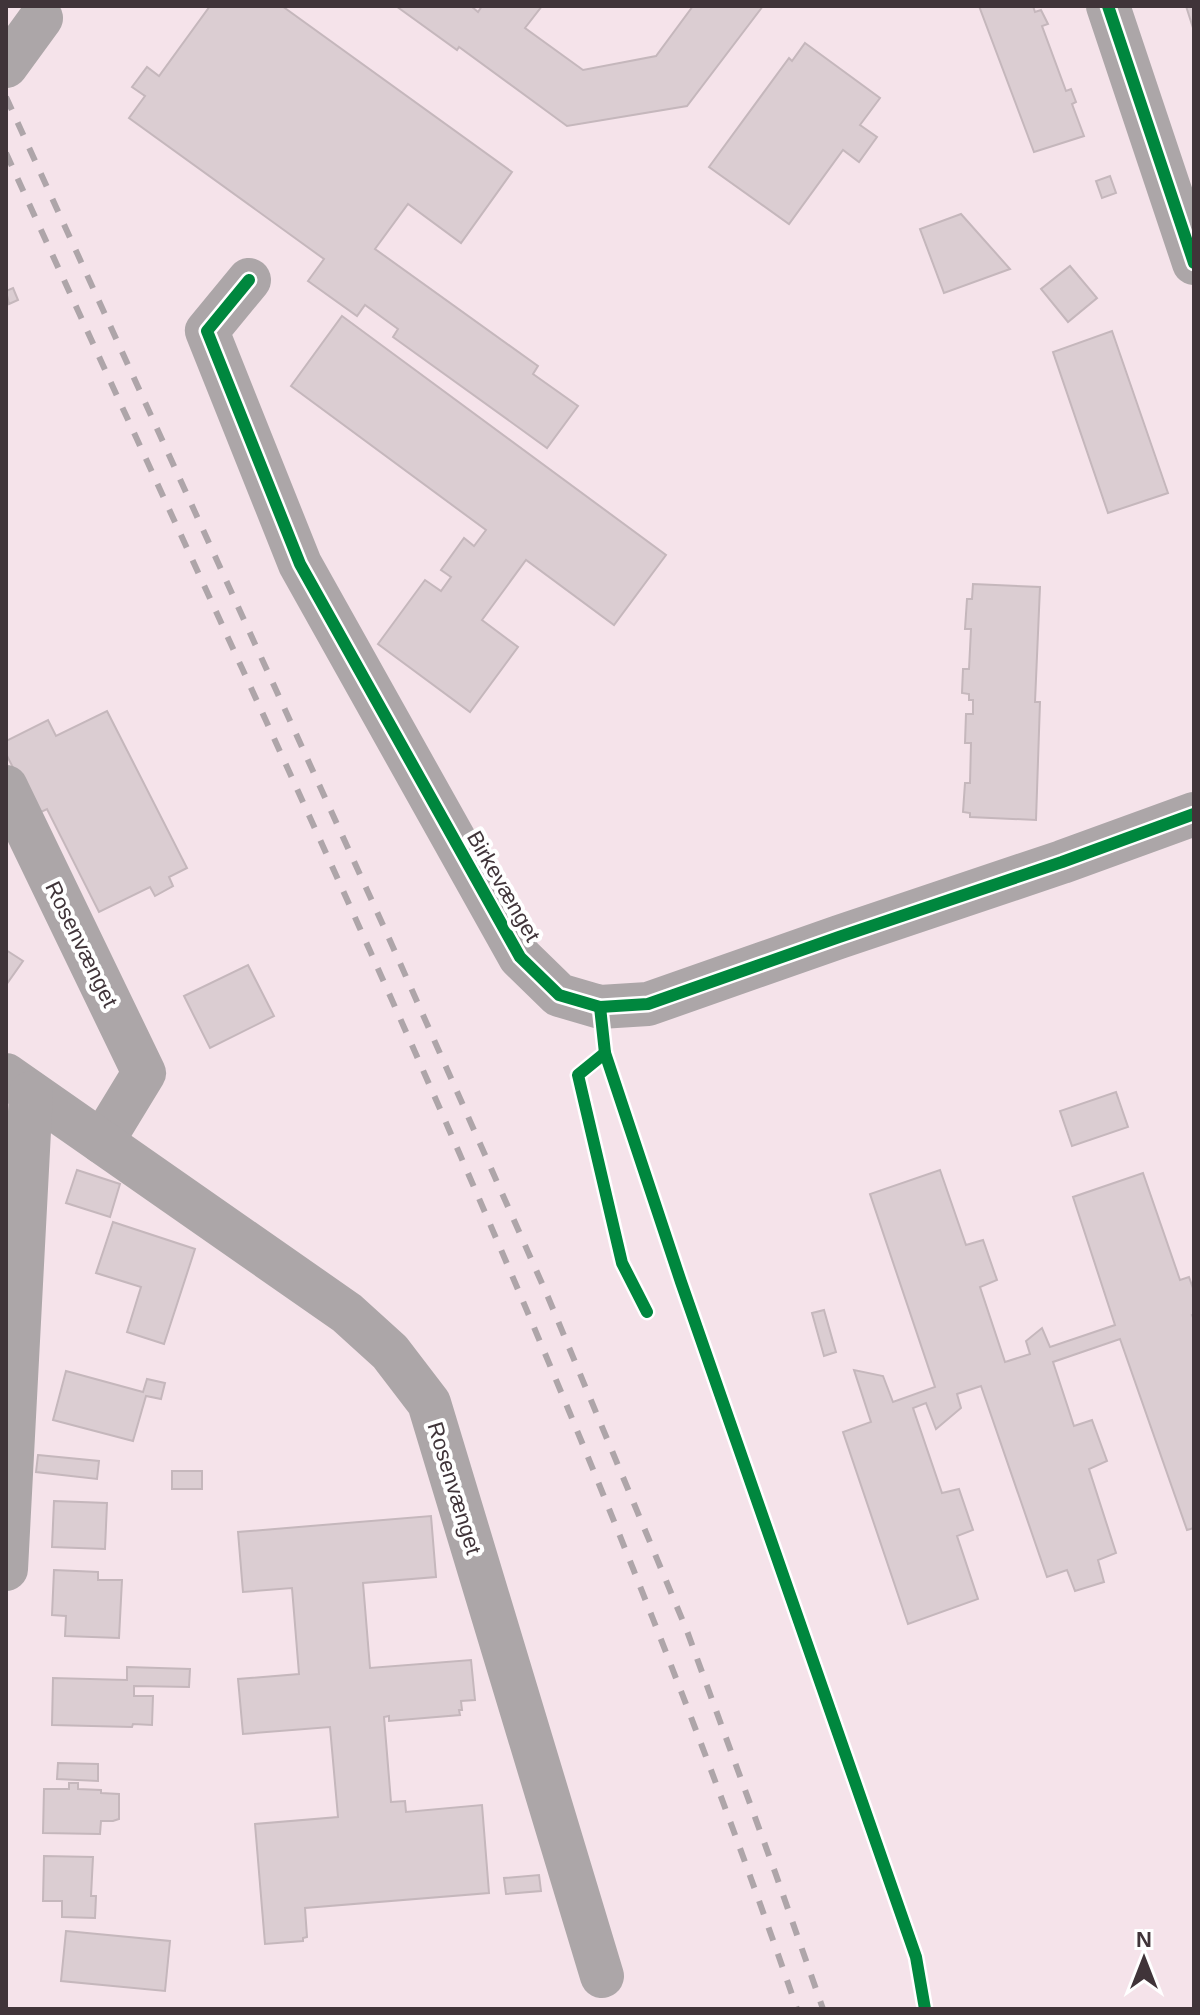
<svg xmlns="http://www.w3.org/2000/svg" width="1200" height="2015" viewBox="0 0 1200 2015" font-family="Helvetica,sans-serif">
<rect width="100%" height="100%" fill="#f5e3ea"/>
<!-- building -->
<g fill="#dbcdd2" stroke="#c5b7bc" stroke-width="2">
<path d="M210 6H282L512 172 461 243 408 204 375 249 538 366 533 374 578 406 547 448 393 337 398 329 365 305 357 316 308 281 324 259 129 118 145 96 132 87 147 67 159 76Z"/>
<path d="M396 6H471L478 12 482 6H542L525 28 583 70 656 56 693 6H763L687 106 567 126 459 47 457 50Z"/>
<path d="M979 6H1033L1035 12 1041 10 1048 24 1042 26 1066 91 1071 89 1076 102 1072 104 1084 136 1034 152Z"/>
<path d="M1186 6H1194V31Z"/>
<path d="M805 43 880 98 860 125 877 137 859 162 843 150 789 224 709 167 789 58 792 61Z"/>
<path d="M1110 176 1116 193 1102 198 1096 181Z"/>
<path d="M961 214 1010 269 944 293 920 229Z"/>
<path d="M1070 266 1097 298 1068 322 1041 289Z"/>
<path d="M13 288 18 300 9 304 6 291Z"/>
<path d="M342 316 666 555 614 625 526 560 482 620 518 647 470 712 378 644 425 580 441 591 451 577 441 570 464 538 474 546 486 530 291 386Z"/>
<path d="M1112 331 1168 493 1108 513 1053 352Z"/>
<path d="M973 584 1040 587 1035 702H1040L1036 820 970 817V813L963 812 965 783H970L971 743H965L966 714H973V700H969V694L962 693 963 669H969L971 629H965L967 599H972Z"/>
<path d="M107 711 187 868 169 877 173 886 155 896 150 887 99 912 47 809 37 814 6 754V741L48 720 56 736Z"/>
<path d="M6 950 23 961 6 985Z"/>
<path d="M248 965 274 1016 210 1048 184 996Z"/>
<path d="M1116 1092 1128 1127 1072 1146 1060 1111Z"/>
<path d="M77 1170 120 1184 110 1217 66 1203Z"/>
<path d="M940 1170 966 1245 983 1240 997 1280 980 1287 1005 1362 1030 1354 1026 1341 1042 1328 1050 1347 1115 1325 1073 1197 1143 1173 1180 1280 1189 1277 1194 1291V1314L1192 1315 1194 1320V1528L1187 1530 1120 1339 1053 1362 1074 1426 1092 1420 1107 1461 1089 1469 1116 1553 1098 1560 1104 1582 1075 1591 1067 1570 1047 1577 981 1386 957 1394 961 1408 936 1429 926 1403 913 1408 942 1493 959 1489 973 1530 957 1536 978 1599 908 1624 843 1432 871 1422 854 1370 883 1376 893 1402 935 1387 870 1194Z"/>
<path d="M113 1222 195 1249 164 1344 127 1332 141 1287 96 1273Z"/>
<path d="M824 1310 836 1352 824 1356 812 1313Z"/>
<path d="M66 1371 143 1392 147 1379 165 1383 161 1399 146 1396 133 1441 53 1420Z"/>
<path d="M38 1455 99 1461 97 1479 36 1472Z"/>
<rect x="172" y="1471" width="30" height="18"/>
<path d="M54 1501 107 1503 105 1549 52 1547Z"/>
<path d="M431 1516 436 1577 363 1583 370 1668 471 1660 475 1700 461 1701 462 1710H459L460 1715 389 1721V1716L384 1717 391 1802 405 1801 406 1812 482 1805 489 1893 305 1908 307 1937 303 1938V1941L265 1944 255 1824 338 1817 330 1727 243 1734 238 1679 299 1674 292 1588 243 1592 238 1532Z"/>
<path d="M54 1570 98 1572V1580H122L119 1638 65 1636 66 1616 52 1615Z"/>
<path d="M127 1667 190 1669 189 1687 134 1686V1696H153L152 1725 133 1724 132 1727 52 1725 53 1678 127 1680Z"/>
<path d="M58 1763 98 1764V1781L57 1779Z"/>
<path d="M69 1783H78V1789L101 1790V1793L119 1794V1819L113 1821H101L100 1834 43 1833 44 1789H69Z"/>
<path d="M44 1856 93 1857 91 1896H96L95 1918 62 1917V1901H43Z"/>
<path d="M539 1875 541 1891 506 1894 504 1878Z"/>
<path d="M66 1931 170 1941 165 1991 61 1981Z"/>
</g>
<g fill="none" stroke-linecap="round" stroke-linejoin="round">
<!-- minor -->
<g stroke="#aca6a8" stroke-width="44">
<path d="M1108 6 1194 263"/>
<path d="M6 66 41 18"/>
<path d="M249 280 207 331 300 564 520 957 559 995 600 1007 648 1004 839 937 1062 862 1194 814"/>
<path d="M6 787 144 1073 102 1142"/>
<path d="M6 1075 347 1313 390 1352 429 1403 602 1976"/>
<path d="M6 1569 31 1093"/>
</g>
<!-- rail -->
<g stroke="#aea5a9" stroke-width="6" stroke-dasharray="14 14" stroke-linecap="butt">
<path d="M6 97 388 936 548 1297 687 1631 775 1872 823 2009"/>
<path d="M6 153C284 765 578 1372 797 2009"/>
</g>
<defs>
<g id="cycleway">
<path d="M1108 6 1194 263"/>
<path d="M249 280 207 331 300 564 520 957 559 995 600 1007 648 1004 839 937 1062 862 1194 814"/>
<path d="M600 1007 605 1053 681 1282 916 1957 925 2009"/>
<path d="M605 1053 578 1075 622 1263 647 1312"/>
</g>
</defs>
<!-- cycleway casing -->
<use href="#cycleway" stroke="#fff" stroke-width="17"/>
<!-- cycleway -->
<use href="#cycleway" stroke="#00873e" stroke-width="12"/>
</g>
<g text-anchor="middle" stroke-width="8" stroke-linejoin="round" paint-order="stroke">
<!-- street labels -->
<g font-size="22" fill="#403439" stroke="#fff">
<text transform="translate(504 886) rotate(60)" y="8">Birkevænget</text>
<text transform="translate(82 944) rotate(64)" y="8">Rosenvænget</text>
<text transform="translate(455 1488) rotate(73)" y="8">Rosenvænget</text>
</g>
</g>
<!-- border -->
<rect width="1200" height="2015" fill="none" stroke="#403439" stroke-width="16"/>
<!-- north arrow -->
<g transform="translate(1144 1959)" stroke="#ffffff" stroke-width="6" paint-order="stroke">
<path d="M0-6L14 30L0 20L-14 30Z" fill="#403439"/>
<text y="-12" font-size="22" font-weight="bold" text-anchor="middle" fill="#403439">N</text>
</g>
</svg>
